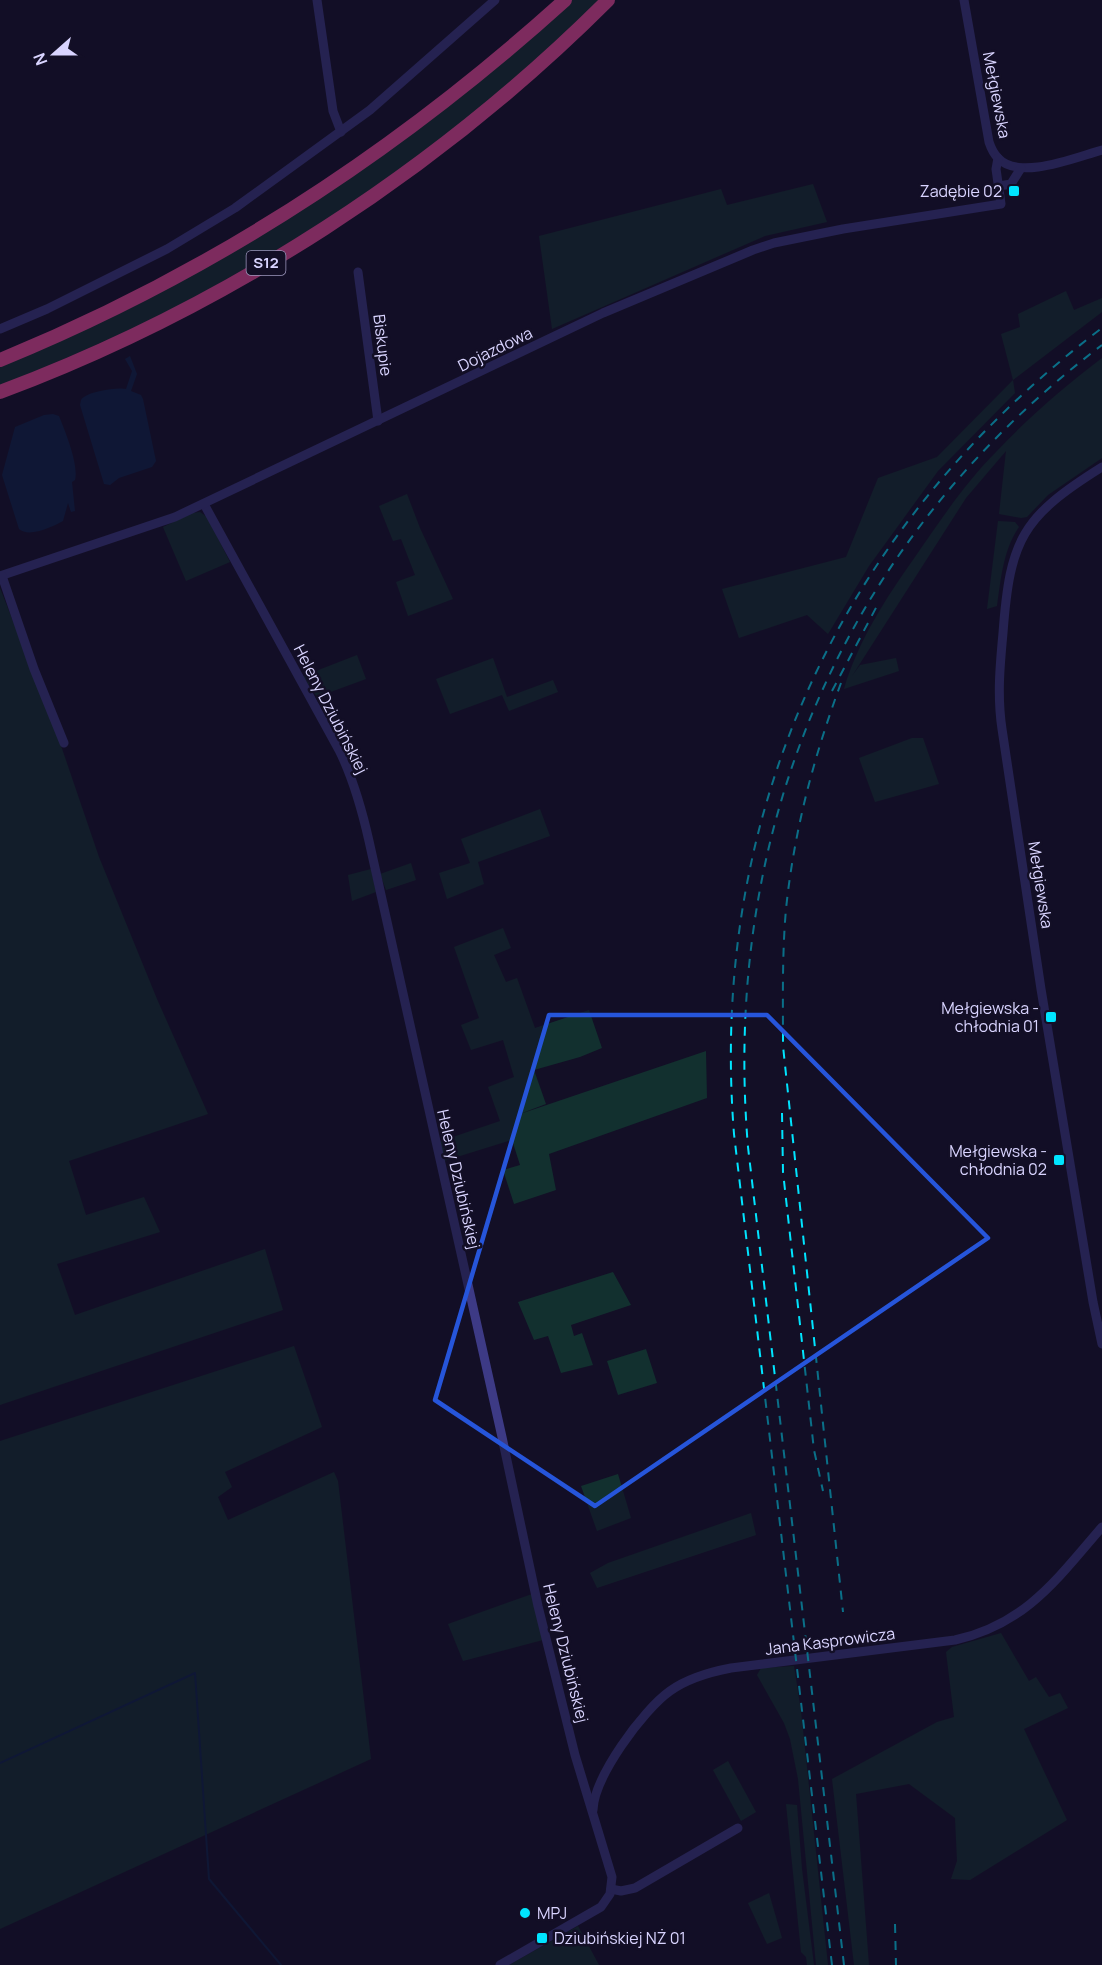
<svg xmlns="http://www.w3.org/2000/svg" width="1102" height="1965" viewBox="0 0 1102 1965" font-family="Manrope,sans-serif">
<rect width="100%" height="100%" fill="#130f26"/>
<!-- green -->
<g fill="#12302f">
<path d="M571 0H599C563 35 527 68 488 101 391 182 282 251 170 310 115 338 57 362 0 386V367L349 178 423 126 468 91Z"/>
<path d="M813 184 827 222 765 236 552 329 539 236 721 189 727 205Z"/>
<path d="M1066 291 1074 310 1102 298V312L1013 380 1015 393 938 471 869 566 828 634 807 615 739 638 722 589 846 557 878 478 937 457 1013 380 1001 334 1020 327 1018 314Z"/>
<path d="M1102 358V458L1048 495 1027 517 1021 518 999 514 1006 451 966 498 852 676 860 665 896 658 899 671 844 689C858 641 886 598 915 557 940 521 965 483 996 452 1029 417 1064 387 1102 358Z"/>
<path d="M407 494 420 528 453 599 408 616 396 582 415 575 401 539 393 541 379 506Z"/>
<path d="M200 512 207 517 230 562 186 581 163 527 192 513Z"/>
<path d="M998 521 1015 522 1019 527C1003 550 1001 579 997 606L987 609Z"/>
<path d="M0 588 56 731 99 857 157 999 208 1114 69 1161 86 1215 144 1197 160 1232 57 1264 75 1315 265 1249 283 1310 0 1405Z"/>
<path d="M357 655 366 679 317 697 303 676Z"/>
<path d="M493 658 507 697 553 680 558 692 509 711 502 695 450 714 436 679Z"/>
<path d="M912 738H923L939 784 875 802 859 758Z"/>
<path d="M540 809 550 836 478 862 484 884 447 899 439 873 470 863 461 839Z"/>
<path d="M411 863 416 880 386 890 380 874Z"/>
<path d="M371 869 376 892 352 901 348 875Z"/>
<path d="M503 928 511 948 494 955 506 982 517 978 535 1028 589 1010 602 1048 580 1057 534 1070 546 1104 517 1115 706 1051 707 1098 549 1154 556 1190 514 1204 503 1170 520 1165 512 1140 444 1161 438 1142 500 1121 488 1087 514 1077 503 1040 471 1050 461 1025 479 1018 454 947Z"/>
<path d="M613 1272 631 1305 571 1325 574 1336 582 1333 593 1365 561 1373 548 1336 534 1340 518 1302Z"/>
<path d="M294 1346 322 1427 225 1472 232 1487 218 1497 228 1520 334 1472 338 1481 371 1759 0 1929V1441Z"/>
<path d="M646 1349 657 1383 618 1395 607 1361Z"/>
<path d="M618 1474 631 1518 597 1531 581 1486Z"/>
<path d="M751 1513 756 1535 597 1588 590 1573 608 1563Z"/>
<path d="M532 1594 543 1640 463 1661 448 1624Z"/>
<path d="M1001 1633 1029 1681 1036 1677 1049 1697 1060 1693 1068 1708 1024 1729 1067 1820 970 1880 951 1879 957 1861 955 1818 909 1784 856 1794 869 1965H854L832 1779 937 1722 954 1717 946 1652 952 1647Z"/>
<path d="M794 1666 801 1711 828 1965H816L798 1779 790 1739 784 1723 757 1675 761 1668Z"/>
<path d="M728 1761 756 1812 741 1821 713 1770Z"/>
<path d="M786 1804 797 1805 802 1869 814 1965H807L806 1957 801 1952Z"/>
<path d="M769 1893 782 1938 767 1944 748 1903Z"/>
<path d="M578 1926 599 1965H509Z"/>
</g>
<!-- water -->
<g fill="#0c2248">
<path d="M130 356 137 374 131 391 141 395 143 399 156 461 152 467 119 478 110 485 104 484 80 405C81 402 80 399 84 397 92 391 117 387 126 389L132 371 125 359Z"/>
<path d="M53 414 59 416C65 431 79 465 75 480L72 482 75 511 71 512 68 503 63 521C52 527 29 538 19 529L2 475 15 427 44 415Z"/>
</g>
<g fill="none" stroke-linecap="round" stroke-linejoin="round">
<!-- stream -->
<path stroke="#0c2248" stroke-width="2" d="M0 1763 195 1673 209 1879 281 1965"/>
<!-- minor -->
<g stroke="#3d3a85" stroke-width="9">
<path d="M317 0 333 111 341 132"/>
<path d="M964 0 989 142C991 148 994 154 998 158 1019 181 1076 157 1102 150"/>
<path d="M999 186 1011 184 1021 168"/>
<path d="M358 272 378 421"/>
<path d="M0 329 47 309 167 249 235 208 370 110 495 0"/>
<path d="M1102 467C1022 517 1010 539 1003 633 1000 665 997 696 1002 729L1041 989 1093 1302 1102 1344"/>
<path d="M204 504 339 750C353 778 362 810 369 841L502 1437 538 1606 575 1755 612 1877 610 1894 601 1907 500 1965"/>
<path d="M0 576 175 517 603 313 753 250 774 243 843 229 1001 204 996 169 998 158"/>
<path d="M2 576 34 669 64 743"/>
<path d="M593 1810C594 1777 643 1710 670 1691 688 1678 710 1672 731 1668L955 1640C1026 1624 1057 1579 1102 1527"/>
<path d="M611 1889 621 1891 635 1888 738 1828"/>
</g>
<!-- highway -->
<g stroke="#ff4fa3" stroke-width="14">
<path d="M0 360C208 275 398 151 565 0"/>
<path d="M0 392C225 308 438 170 608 0"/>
</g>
<!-- rail -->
<g stroke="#00e5ff" stroke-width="2" stroke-dasharray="9 8" stroke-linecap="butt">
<path d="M841 683C814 756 794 831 786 909 782 954 783 1000 783 1046L843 1612"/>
<path d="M832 691 878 604"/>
<path d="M782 1113 783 1172 814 1450 823 1491"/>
<path d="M895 1924 896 1965"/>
<path d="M832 1965 734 1134C708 809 844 523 1102 328"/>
<path d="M844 1965 748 1147C721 826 845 540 1102 345"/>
</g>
</g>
<!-- marked area -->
<path d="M0 0H1102V1965H0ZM549 1015H767L988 1238 595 1506 435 1400Z" fill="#130f26" fill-opacity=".55" fill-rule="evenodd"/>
<path fill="none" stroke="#2655da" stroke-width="4.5" stroke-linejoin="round" d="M549 1015H767L988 1238 595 1506 435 1400Z"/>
<!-- markers -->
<g fill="#00e5ff" stroke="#130f26" stroke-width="2">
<rect x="1008" y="185" width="12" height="12" rx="3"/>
<rect x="1045" y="1011" width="12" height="12" rx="3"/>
<rect x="1053" y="1154" width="12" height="12" rx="3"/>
<circle cx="525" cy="1913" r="6"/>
<rect x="536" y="1932" width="12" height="12" rx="3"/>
</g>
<g text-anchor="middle" stroke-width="5" stroke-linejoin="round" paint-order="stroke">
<!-- shield labels -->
<rect fill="#130f26" stroke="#9e99be" stroke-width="1.5" x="246.5" y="251" width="39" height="24" rx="4.5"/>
<g font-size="15" font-weight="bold" fill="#d9d4ff">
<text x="266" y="268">S12</text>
</g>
<!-- street labels -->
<g font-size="16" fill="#d9d4ff" stroke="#130f26">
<text transform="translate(997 95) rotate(79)" y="6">Mełgiewska</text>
<text transform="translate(383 345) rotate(83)" y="6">Biskupie</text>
<text transform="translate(495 349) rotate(-26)" y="6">Dojazdowa</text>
<text transform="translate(331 709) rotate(63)" y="6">Heleny Dziubińskiej</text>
<text transform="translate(1041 885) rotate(81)" y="6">Mełgiewska</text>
<text transform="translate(459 1179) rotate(77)" y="6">Heleny Dziubińskiej</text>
<text transform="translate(830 1641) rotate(-7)" y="6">Jana Kasprowicza</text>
<text transform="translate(566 1653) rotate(76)" y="6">Heleny Dziubińskiej</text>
</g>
<!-- poi labels -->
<g font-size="16" fill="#d9d4ff" stroke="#130f26" text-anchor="end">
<text x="1002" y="197">Zadębie 02</text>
<text x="1039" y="1014">Mełgiewska -<tspan x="1039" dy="18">chłodnia 01</tspan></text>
<text x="1047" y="1157">Mełgiewska -<tspan x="1047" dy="18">chłodnia 02</tspan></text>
<text x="537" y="1919" text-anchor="start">MPJ</text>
<text x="554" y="1944" text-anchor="start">Dziubińskiej NŻ 01</text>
</g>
</g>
<!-- north arrow -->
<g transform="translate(54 54) rotate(249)" stroke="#130f26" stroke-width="4.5" paint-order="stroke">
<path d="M0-4.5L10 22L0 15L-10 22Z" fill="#d9d4ff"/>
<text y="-9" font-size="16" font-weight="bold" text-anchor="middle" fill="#d9d4ff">N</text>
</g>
</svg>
